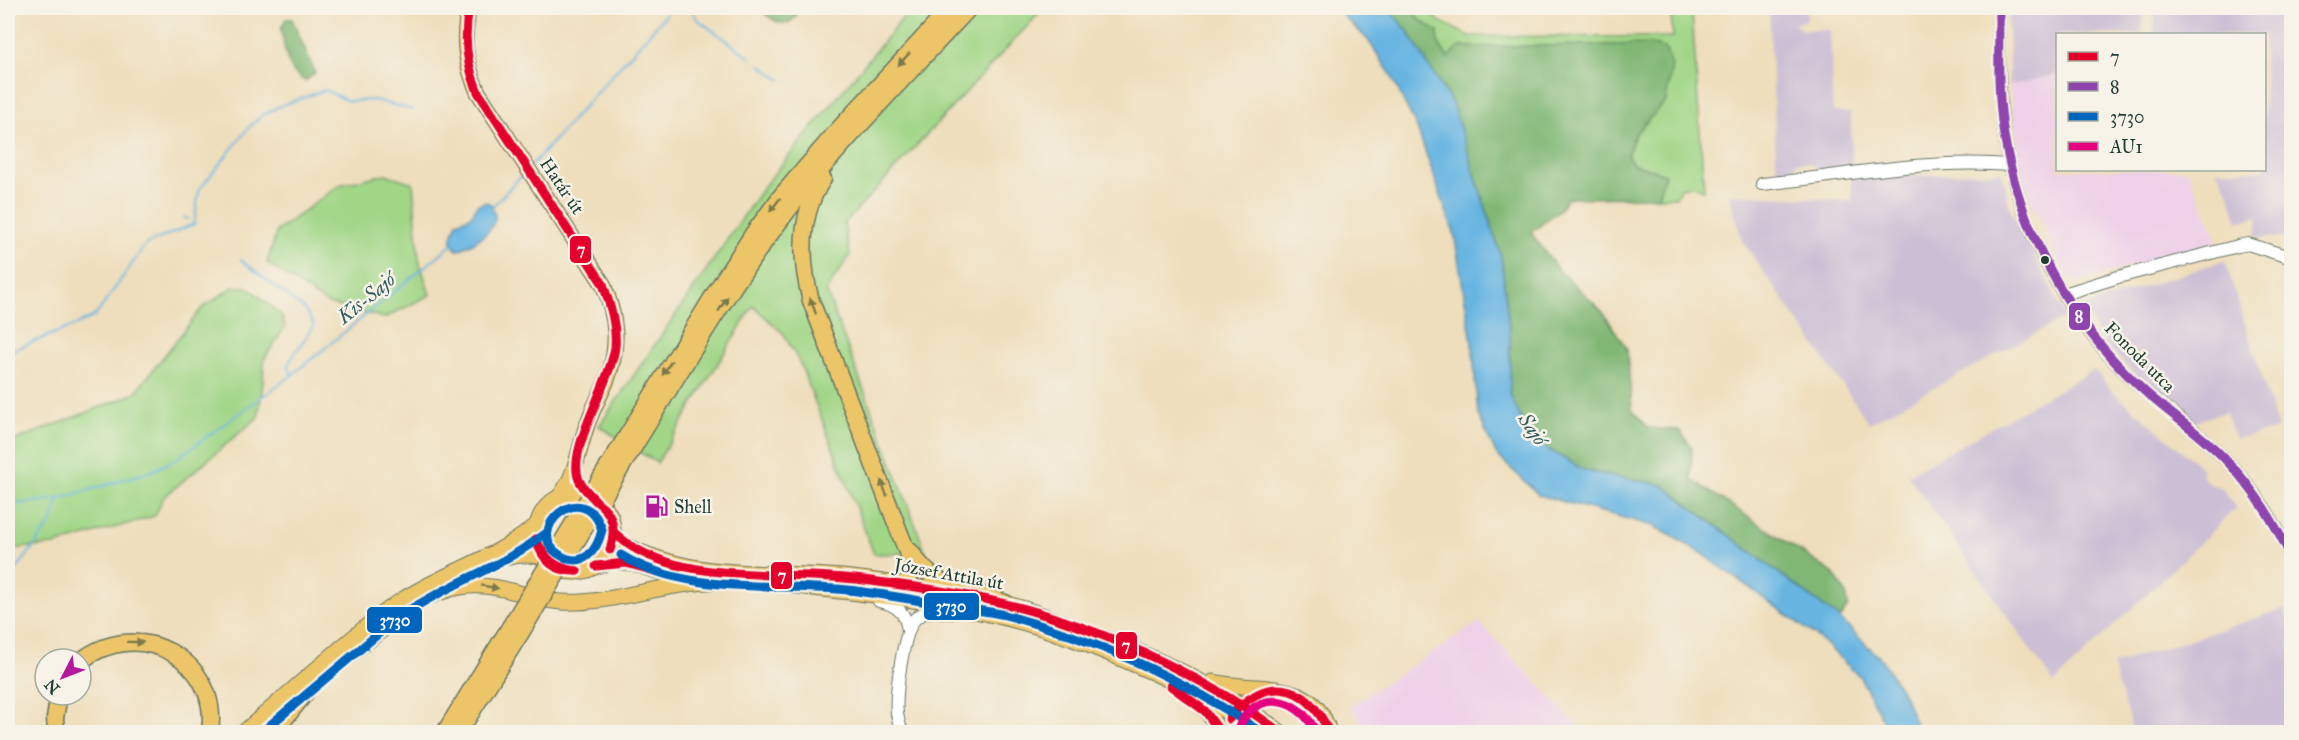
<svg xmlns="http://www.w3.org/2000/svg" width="2299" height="740" viewBox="0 0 2299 740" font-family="'IM FELL Great Primer',serif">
<rect width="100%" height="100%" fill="#f7f3e8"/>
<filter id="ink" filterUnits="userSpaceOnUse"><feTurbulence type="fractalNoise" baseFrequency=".0167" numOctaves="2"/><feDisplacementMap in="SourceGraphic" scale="12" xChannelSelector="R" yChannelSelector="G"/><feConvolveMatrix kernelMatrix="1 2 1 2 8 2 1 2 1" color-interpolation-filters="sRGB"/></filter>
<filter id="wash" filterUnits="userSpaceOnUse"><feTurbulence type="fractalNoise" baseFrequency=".008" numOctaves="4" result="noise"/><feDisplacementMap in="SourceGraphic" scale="24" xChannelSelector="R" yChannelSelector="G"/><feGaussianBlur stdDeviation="1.35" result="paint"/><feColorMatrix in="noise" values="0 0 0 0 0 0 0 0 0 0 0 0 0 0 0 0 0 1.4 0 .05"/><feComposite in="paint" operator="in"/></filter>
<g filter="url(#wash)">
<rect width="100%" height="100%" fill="#eedebc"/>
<!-- built -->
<g fill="#eed0e8">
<path d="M2057 74 2058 170H2188L2218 243 2077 281 2066 276 2024 186 2009 86Z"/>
<path d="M1479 622 1584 732H1367L1350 706Z"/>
</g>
<!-- industrial -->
<g fill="#ccbed4">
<path d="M1769 8H1807V20L1794 24 1802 30H1830L1833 112 1851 113 1852 169 1821 172 1808 162 1795 163 1796 175 1777 177Z"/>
<path d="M2008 8H2143L2142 34H2058L2057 74 2009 86Z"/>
<path d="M2154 8H2291V238L2256 237 2258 216 2238 222 2229 193 2216 170H2264V34H2154Z"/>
<path d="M2002 172 2010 209 2066 317 1869 423 1742 241 1729 194 1852 201V178Z"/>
<path d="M2225 260 2278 429 2235 439 2226 412 2193 422 2143 382 2108 347 2081 308Z"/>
<path d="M2094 370 2114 393 2202 468V476L2209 484 2221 487 2236 508 2054 683 1908 475Z"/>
<path d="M2284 609 2291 626V732H2133L2112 665Z"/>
</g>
<!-- green -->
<g fill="#a1d687" stroke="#608a5e" stroke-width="1.5">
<path d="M911 8H1044L844 224 850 255 826 291 926 553 874 554 800 363 783 333 753 306 657 463 599 426 765 185Z"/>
<path d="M1409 8H1426L1439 21 1469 36 1673 37 1670 8 1692 12 1704 190 1694 186 1680 188 1676 197H1658L1665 174 1633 164 1627 156 1635 134 1666 101 1659 45 1460 47 1448 58 1438 42V32L1420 20Z"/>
<path d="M385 174 413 183 419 260 430 295 385 318 328 304 267 263 277 231 340 185Z"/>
<path d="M233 287H248L282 316 285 327 264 359 263 382 258 417 163 498 155 516 55 545 8 549V443L134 394 202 308Z"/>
</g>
<!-- forest -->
<g fill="#80b774" stroke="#507a54" stroke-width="1.5">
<path d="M758 8H800C789 35 773 21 758 8Z"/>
<path d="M1388 8H1409L1420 20 1438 32V42L1448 58 1459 47 1650 44 1665 48 1672 65 1666 101 1635 134 1627 155 1633 164 1665 174 1658 197 1567 198 1560 209 1531 233 1557 268 1603 312 1627 349 1632 410 1649 428 1679 430 1692 447 1691 479 1833 573 1846 593 1848 606 1840 619 1662 485 1586 471 1530 439 1510 394V338L1501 256 1452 103 1406 29Z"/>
<path d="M286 19H292L315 73 305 81C285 70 285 49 281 28Z"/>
</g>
<!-- water -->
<g fill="#68b5e2" stroke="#44798b" stroke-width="1.5">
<path d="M1335 8H1388L1406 29 1452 103 1501 256 1510 338V394L1530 439 1586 471 1662 485 1840 619 1882 660 1905 697 1918 732H1886V726L1860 677 1820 639 1700 552 1654 526 1539 495 1496 454 1478 414 1472 342 1454 233 1417 128 1390 73 1368 40Z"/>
<path d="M485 202 491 204C492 209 495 213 495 218 493 233 470 246 457 250 447 241 454 232 457 222L471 216 477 205Z"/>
</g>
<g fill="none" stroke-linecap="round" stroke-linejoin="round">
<!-- stream -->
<g stroke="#68b5e2" stroke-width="2">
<path d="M690 8 697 19 751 58"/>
<path d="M760 65 781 80"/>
<path d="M532 165 672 8"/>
<path d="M491 208 524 173"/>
<path d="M184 217 188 219"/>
<path d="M194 224 199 190 250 126 263 115 280 106 325 90 348 101 374 100 413 110"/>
<path d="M241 260 305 310 314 325 288 364 292 375"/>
<path d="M8 352 81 323 96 315 146 244 194 224"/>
<path d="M8 505 59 499 149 472 175 460 292 375 454 243"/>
<path d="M8 581 51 523 58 501"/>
</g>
</g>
</g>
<g filter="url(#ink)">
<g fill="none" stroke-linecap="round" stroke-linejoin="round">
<defs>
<g id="minor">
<path d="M1999 8C1999 50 1998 93 2004 135 2020 231 2068 321 2140 387 2162 406 2185 423 2207 442 2243 473 2274 516 2292 560"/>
<path d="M1762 184C1844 176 1928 158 2010 165"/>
<path d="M2064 294 2118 277 2238 246 2248 244 2292 258"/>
<path d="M879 601C897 604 906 613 908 631"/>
<path d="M902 732C900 727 898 720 897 714 895 696 903 629 916 618 926 609 939 611 952 613"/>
</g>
<g id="major">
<path d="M469 8C462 39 465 63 478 92L603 284C617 318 620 348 606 382 600 396 592 410 587 425 578 450 577 475 559 497"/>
<path d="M614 533C611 586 536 584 536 534 536 522 542 510 551 502 570 488 599 494 610 515 613 521 612 528 614 533 620 545 645 554 657 558 711 576 771 573 828 576 875 579 921 588 967 597"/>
<path d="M495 561C513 555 526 553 545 557"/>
<path d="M596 566 614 562 631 563 663 573 692 579"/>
<path d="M997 602C1021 606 1044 616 1067 624 1142 650 1217 684 1280 732"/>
<path d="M413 605C450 584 475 581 516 592 531 597 545 601 561 602 608 605 660 584 709 582 753 581 797 586 840 591 896 597 952 604 1006 618 1052 629 1095 647 1138 666 1181 684 1219 705 1256 732"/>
<path d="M331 670 421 599"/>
<path d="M1213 682C1257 693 1313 675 1329 732"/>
<path d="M1191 698 1206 710 1220 732"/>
<path d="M244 732C274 706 304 680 334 654 355 636 376 617 399 602 444 572 497 559 538 524"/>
<path d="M262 732 282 714"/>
</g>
<g id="highway">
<path d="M823 179C799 215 800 260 811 301L912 565C911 592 885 592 864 593"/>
<path d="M627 436 725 277 753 234 782 195 838 130 951 8"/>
<path d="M636 443C687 361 736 275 796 200 850 132 911 71 969 8"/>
<path d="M910 551C939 595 965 585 1007 604"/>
<path d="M81 661C138 616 221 659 210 732"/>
<path d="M56 732 55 718 59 695"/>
<path d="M274 732 307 691"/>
<path d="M445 732 510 627"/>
<path d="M459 732 520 634"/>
</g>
</defs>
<!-- minor casing -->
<use href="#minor" stroke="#677564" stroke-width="14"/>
<!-- major casing -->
<use href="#major" stroke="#677564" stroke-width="17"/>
<!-- highway casing -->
<use href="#highway" stroke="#677564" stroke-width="19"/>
<!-- minor -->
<use href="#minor" stroke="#fff" stroke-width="12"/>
<!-- major -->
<use href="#major" stroke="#edc569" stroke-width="15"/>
<!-- highway -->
<use href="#highway" stroke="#edc569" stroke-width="16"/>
<defs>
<g id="highway-bridge">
<path d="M510 627 627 436"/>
<path d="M520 634 636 443"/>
</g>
</defs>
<!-- highway-bridge casing -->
<use href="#highway-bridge" stroke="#677564" stroke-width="19" stroke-linecap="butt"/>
<!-- highway-bridge -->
<use href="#highway-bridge" stroke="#edc569" stroke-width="16"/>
<defs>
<g id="bus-1">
<path d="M469 8C463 38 466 64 478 92L603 284C610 305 617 325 615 347 611 382 566 450 579 480 583 489 591 495 597 502"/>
<path d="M602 506C615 517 615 535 610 550"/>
<path d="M614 533C621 538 628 545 636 549 697 584 794 570 863 580 909 586 957 592 1002 603 1097 626 1201 674 1280 732"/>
<path d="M536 539C545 559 555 569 577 571"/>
<path d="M536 539C542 560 555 572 577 571"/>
<path d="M596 566 626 563 655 571"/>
<path d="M1171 686 1205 711 1220 732"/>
<path d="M1229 719C1263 674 1307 681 1329 732"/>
</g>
<path id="bus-2" d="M1999 8C1999 50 1997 94 2004 135 2020 231 2069 321 2140 387 2161 407 2185 423 2207 442 2244 474 2271 514 2292 559"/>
<g id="bus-3">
<path d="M602 530C597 551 583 569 560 555 521 532 584 474 602 530"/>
<path d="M621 555C684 595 776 583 848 590 884 594 920 601 956 607 972 610 989 611 1005 615 1092 638 1187 680 1260 732"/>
<path d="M262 732 397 618C445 585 500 568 545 534"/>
</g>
<path id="bus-4" d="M1237 732C1252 688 1298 694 1316 732"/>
</defs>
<!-- bus-1 casing -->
<use href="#bus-1" stroke="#f7f3e8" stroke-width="14"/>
<!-- bus-2 casing -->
<use href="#bus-2" stroke="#f7f3e8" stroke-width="14"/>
<!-- bus-3 casing -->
<use href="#bus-3" stroke="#f7f3e8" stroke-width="14"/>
<!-- bus-4 casing -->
<use href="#bus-4" stroke="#f7f3e8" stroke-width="14"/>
<!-- bus-1 -->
<use href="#bus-1" stroke="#e4002b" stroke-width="9"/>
<!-- bus-2 -->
<use href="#bus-2" stroke="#8e44ad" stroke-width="9"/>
<!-- bus-3 -->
<use href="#bus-3" stroke="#0065bd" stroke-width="9"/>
<!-- bus-4 -->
<use href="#bus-4" stroke="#e5007d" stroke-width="9"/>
</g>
<!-- one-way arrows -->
<defs><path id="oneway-solid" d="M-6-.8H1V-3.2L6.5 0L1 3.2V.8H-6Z" transform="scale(1.5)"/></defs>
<g fill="#7c7a4c">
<use href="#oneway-solid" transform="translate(904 59) rotate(133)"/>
<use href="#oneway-solid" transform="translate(775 205) rotate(127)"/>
<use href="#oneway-solid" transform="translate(723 304) rotate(-57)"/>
<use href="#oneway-solid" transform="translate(813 306) rotate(-110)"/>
<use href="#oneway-solid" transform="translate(667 368) rotate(122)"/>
<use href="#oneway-solid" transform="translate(884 488) rotate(-111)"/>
<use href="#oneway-solid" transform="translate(490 587) rotate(10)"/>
<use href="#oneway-solid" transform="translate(135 642) rotate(1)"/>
</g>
</g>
<!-- icons -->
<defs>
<symbol id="fuel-bare" viewBox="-9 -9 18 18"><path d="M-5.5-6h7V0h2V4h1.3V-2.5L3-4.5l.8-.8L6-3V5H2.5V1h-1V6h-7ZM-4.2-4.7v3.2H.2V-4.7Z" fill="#b5179e" stroke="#f7f3e8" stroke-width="2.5" paint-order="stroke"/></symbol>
</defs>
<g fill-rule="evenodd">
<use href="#fuel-bare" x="640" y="490" width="33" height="33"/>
</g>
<!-- markers -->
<circle fill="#1f3d34" stroke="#f7f3e8" stroke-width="2" cx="2045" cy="260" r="5"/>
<g text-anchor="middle" stroke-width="5" stroke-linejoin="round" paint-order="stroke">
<!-- street labels -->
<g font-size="18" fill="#1f3d34" stroke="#f7f3e8">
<text transform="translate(562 186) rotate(56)" y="6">Határ út</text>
<text transform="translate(2140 357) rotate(45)" y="6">Fonoda utca</text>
<text transform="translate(949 574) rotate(10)" y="6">József Attila út</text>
</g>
<!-- poi labels -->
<g font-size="18" fill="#1f3d34" stroke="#f7f3e8" text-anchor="start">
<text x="674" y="513">Shell</text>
</g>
<!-- water labels -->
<g font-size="20" font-style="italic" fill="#315b60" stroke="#f7f3e8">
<text transform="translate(366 298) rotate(-39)" y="7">Kis-Sajó</text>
<text transform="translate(1533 429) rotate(56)" y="7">Sajó</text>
</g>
</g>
<g stroke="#f7f3e8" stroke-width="2">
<rect x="569" y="235" width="23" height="29" rx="6" fill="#e4002b"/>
<rect x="2068" y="302" width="23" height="29" rx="6" fill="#8e44ad"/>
<rect x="770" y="561" width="23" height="29" rx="6" fill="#e4002b"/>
<rect x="923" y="592" width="57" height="29" rx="6" fill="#0065bd"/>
<rect x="366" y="606" width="57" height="28" rx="6" fill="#0065bd"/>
<rect x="1115" y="631" width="23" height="29" rx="6" fill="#e4002b"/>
</g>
<g font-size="16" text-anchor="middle" font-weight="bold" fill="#fff">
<text x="581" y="255">7</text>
<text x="2079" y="322">8</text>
<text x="782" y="581">7</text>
<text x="951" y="612">3730</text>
<text x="395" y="626">3730</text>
<text x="1126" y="651">7</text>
</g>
<!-- margin -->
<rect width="2299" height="740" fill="none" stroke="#f7f3e8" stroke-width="30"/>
<!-- legend -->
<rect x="2056" y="33" width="210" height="138" fill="#f7f3e8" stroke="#a1aaa0" stroke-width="1.5"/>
<rect x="2068" y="52" width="30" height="9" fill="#e4002b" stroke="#a1aaa0" stroke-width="1.5"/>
<text x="2110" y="63" font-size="18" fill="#1f3d34">7</text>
<rect x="2068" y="82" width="30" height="9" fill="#8e44ad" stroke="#a1aaa0" stroke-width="1.5"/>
<text x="2110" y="93" font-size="18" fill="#1f3d34">8</text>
<rect x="2068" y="112" width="30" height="9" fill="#0065bd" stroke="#a1aaa0" stroke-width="1.5"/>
<text x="2110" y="123" font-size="18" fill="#1f3d34">3730</text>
<rect x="2068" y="142" width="30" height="9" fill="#e5007d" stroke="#a1aaa0" stroke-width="1.5"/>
<text x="2110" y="153" font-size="18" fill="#1f3d34">AU1</text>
<!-- north arrow -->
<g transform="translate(63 677) rotate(228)"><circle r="28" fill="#f7f3e8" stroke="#a1aaa0" stroke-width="1.5"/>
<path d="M0-4.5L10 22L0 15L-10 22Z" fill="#b5179e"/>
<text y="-9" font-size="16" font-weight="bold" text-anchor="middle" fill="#1f3d34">N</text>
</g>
</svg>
